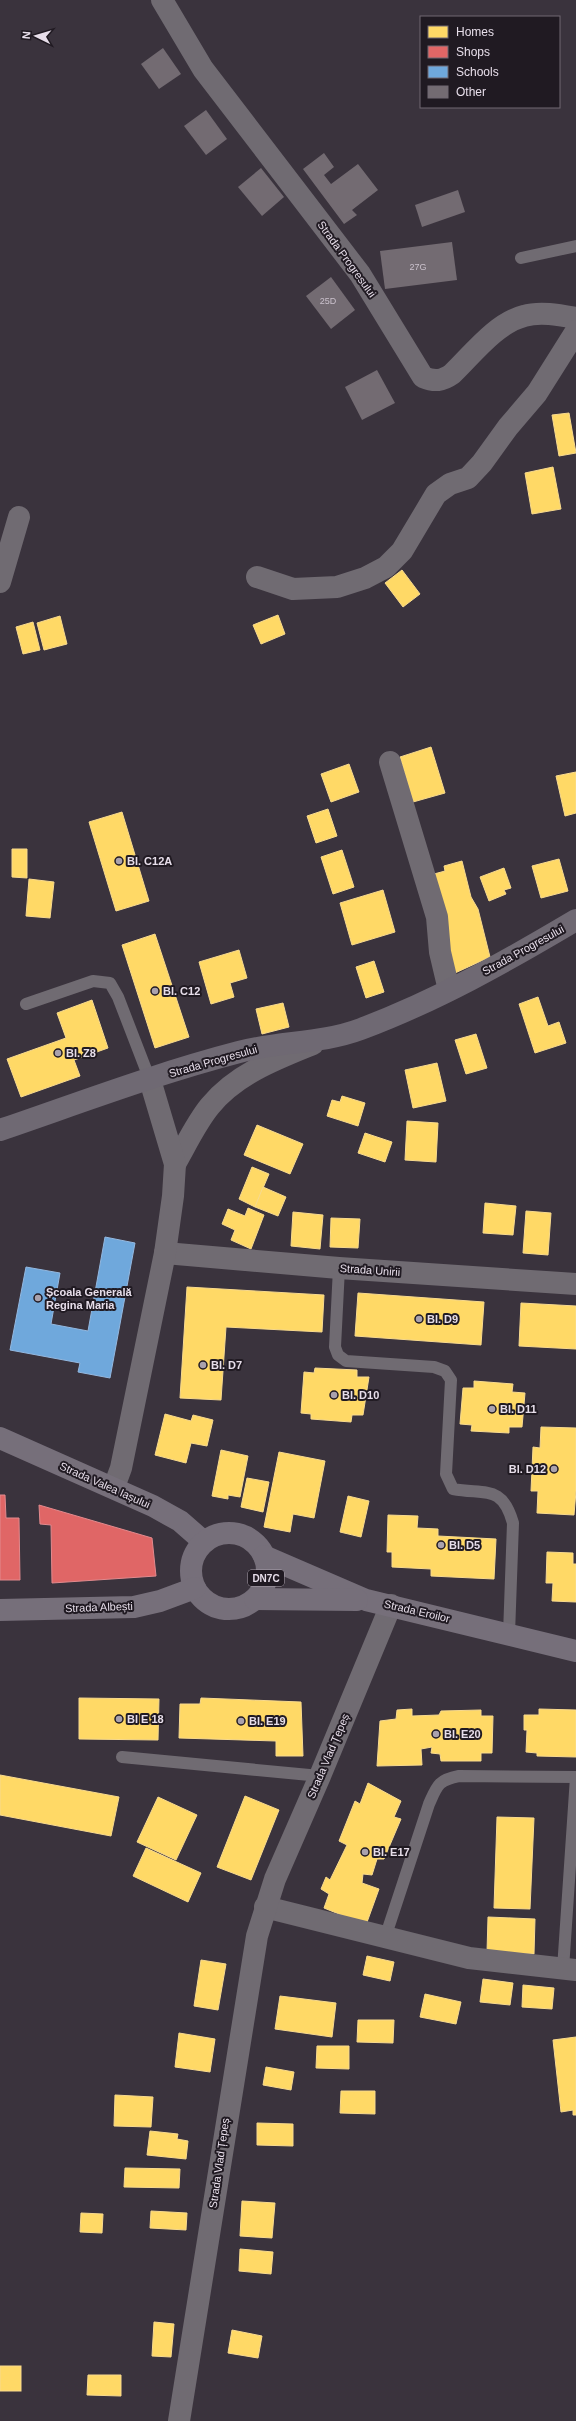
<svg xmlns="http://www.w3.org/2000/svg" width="576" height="2421" viewBox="0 0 576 2421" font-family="Arial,sans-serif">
<rect width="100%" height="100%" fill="#3a333d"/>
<!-- homes -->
<g fill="#ffd966" stroke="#f8da8e">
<path d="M569 413 576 453 559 456 552 415Z"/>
<path d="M553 467 561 509 532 514 525 473Z"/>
<path d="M402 570 420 594 403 607 385 583Z"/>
<path d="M278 615 285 634 261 644 253 625Z"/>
<path d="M60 616 67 644 44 650 37 623Z"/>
<path d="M33 622 40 650 23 654 16 627Z"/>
<path d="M431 747 445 793 413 802 400 757Z"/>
<path d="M349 764 359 792 331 802 321 774Z"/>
<path d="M576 772V813L565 816 556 776Z"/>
<path d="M328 809 337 836 316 843 307 816Z"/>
<path d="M122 812 149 901 116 911 89 822Z"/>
<path d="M12 849H27V878L12 877Z"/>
<path d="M342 850 354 887 333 894 321 857Z"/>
<path d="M559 859 568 891 541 898 532 866Z"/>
<path d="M462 861 471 897 478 909 490 957 455 973 434 874 445 871 444 866Z"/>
<path d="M504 868 511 888 504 890 506 894 489 901 480 877Z"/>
<path d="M29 879 54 882 50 918 26 916Z"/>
<path d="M383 890 395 932 352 945 340 903Z"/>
<path d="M155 934 189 1037 155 1048 122 945Z"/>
<path d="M239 950 247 978 230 983 234 997 211 1004 199 962Z"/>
<path d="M374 961 384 992 366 998 356 967Z"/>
<path d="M538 997 548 1026 559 1022 566 1043 535 1053 519 1004Z"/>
<path d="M92 1000 108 1048 74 1060 80 1076 21 1097 7 1059 66 1038 57 1013Z"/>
<path d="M283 1003 289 1027 262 1034 256 1009Z"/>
<path d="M476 1034 487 1068 466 1074 455 1040Z"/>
<path d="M437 1063 446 1101 413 1108 405 1070Z"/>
<path d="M342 1096 365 1103 358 1126 327 1116 332 1100 340 1102Z"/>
<path d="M407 1121 438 1123 436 1162 405 1160Z"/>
<path d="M257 1125 303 1144 290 1174 244 1155Z"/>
<path d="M365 1133 392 1142 385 1162 358 1153Z"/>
<path d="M252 1167 269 1174 255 1207 239 1199Z"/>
<path d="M263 1187 286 1197 278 1216 255 1207Z"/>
<path d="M485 1203 516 1206 513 1235 483 1233Z"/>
<path d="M248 1208 264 1215 251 1249 231 1240 235 1230 222 1224 228 1209 245 1216Z"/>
<path d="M526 1211 551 1213 548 1255 523 1253Z"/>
<path d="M293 1212 323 1215 320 1249 291 1246Z"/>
<path d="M331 1218 360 1219 358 1248 330 1247Z"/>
<path d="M187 1287 324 1295 322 1332 226 1327 221 1400 180 1398Z"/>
<path d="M358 1293 484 1302 481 1345 355 1336Z"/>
<path d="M521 1303 576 1306V1349L519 1346Z"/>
<path d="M315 1368 357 1370V1377H369L363 1415H352L351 1422 311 1419V1414L301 1413 304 1372 314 1373Z"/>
<path d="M474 1381 513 1384 512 1392 525 1393 522 1427H509V1433L471 1431 472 1425 460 1424 463 1388H474Z"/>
<path d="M165 1414 191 1421 193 1415 213 1420 207 1446 191 1443 186 1463 155 1455Z"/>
<path d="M541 1427 576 1428V1491L574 1515 537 1513 538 1491H531L533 1447 540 1448Z"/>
<path d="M221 1450 248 1456 240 1497 228 1495V1499L212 1496Z"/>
<path d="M279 1452 325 1461 314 1518 293 1514 290 1532 264 1527Z"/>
<path d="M247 1478 269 1482 263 1512 241 1507Z"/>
<path d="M348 1496 369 1501 361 1537 340 1532Z"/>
<path d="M388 1515 418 1516 417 1528 438 1529V1536L496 1539 494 1579 431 1576V1569L392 1567V1552H387Z"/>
<path d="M547 1552 573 1553V1564H576V1602L552 1601 553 1583H546Z"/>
<path d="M79 1698 159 1699 158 1740 79 1739Z"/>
<path d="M201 1698 301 1702 303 1756H276V1741L179 1738 180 1704H200Z"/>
<path d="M412 1709V1716L439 1715 441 1711 481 1710V1716H493L492 1753H481V1761H441L440 1754 431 1753 432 1747 421 1749 422 1765 377 1766 380 1721 396 1719 397 1710Z"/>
<path d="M539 1709 576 1710V1757L537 1756V1753L526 1752 527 1730H524V1715H539Z"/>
<path d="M0 1775 119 1797 111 1836 0 1815Z"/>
<path d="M368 1783 401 1801 394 1817 401 1819 384 1859H377L372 1875 363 1874 362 1883 379 1889 366 1925 324 1908 329 1894 321 1889 326 1877 330 1880 347 1845 339 1841 355 1801 360 1804Z"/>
<path d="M245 1796 279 1810 251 1880 217 1867Z"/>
<path d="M158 1797 197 1815 176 1860 137 1842Z"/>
<path d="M497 1817 534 1818 530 1909 494 1908Z"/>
<path d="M146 1848 201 1873 188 1902 133 1876Z"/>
<path d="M488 1917 535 1919 534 1954 487 1952Z"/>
<path d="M367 1956 394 1962 390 1981 363 1975Z"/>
<path d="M201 1960 226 1964 218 2010 194 2006Z"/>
<path d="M483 1979 513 1983 510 2005 480 2002Z"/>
<path d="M523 1985 554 1988 552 2009 522 2007Z"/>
<path d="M425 1994 461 2002 456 2024 420 2017Z"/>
<path d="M280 1996 336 2003 332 2037 275 2029Z"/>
<path d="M358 2020H394L393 2043 357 2042Z"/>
<path d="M179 2033 215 2039 210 2072 175 2067Z"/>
<path d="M576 2037V2115H573V2110L561 2112 553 2040Z"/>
<path d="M317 2046H349V2069L316 2068Z"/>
<path d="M266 2067 294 2072 291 2090 263 2085Z"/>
<path d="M341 2091H375V2114L340 2113Z"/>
<path d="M115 2095 153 2097 151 2127 114 2126Z"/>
<path d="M257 2123 293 2124V2146L257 2145Z"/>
<path d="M150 2131 178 2134 177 2139 188 2141 186 2159 147 2155Z"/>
<path d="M125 2168 180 2169 179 2188 124 2187Z"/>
<path d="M242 2201 275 2203 272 2238 240 2236Z"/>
<path d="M151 2211 187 2213 186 2230 150 2228Z"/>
<path d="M81 2213 103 2214 102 2233 80 2232Z"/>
<path d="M240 2249 273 2252 271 2274 239 2271Z"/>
<path d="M154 2322 174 2324 171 2357 152 2356Z"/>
<path d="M232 2330 262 2336 258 2358 228 2353Z"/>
<rect x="0" y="2366" width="21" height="25"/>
<path d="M88 2375H121V2396L87 2395Z"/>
</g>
<!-- shops -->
<g fill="#e06666" stroke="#e28a8e">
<path d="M0 1495H5L6 1518H19L20 1580H0Z"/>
<path d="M39 1505 152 1538 156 1576 52 1583 51 1525 40 1524Z"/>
</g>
<!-- schools -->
<path fill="#6fa8dc" stroke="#93b8e0" d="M105 1237 135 1243 110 1378 78 1372 80 1363 10 1350 26 1267 60 1273 51 1324 88 1331Z"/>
<!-- building -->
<g fill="#736b72">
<path d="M163 48 181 74 159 89 141 64Z"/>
<path d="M206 110 227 139 206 155 184 126Z"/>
<path d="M324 153 334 167 324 175 331 184 358 164 378 190 352 210 357 215 344 224 303 169Z"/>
<path d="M261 168 284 197 262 216 238 187Z"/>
<path d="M458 190 465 212 422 227 415 205Z"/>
<path d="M452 242 457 280 385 289 380 251Z"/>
<path d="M331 277 355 310 331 329 306 296Z"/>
<path d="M377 370 395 403 362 420 345 387Z"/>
</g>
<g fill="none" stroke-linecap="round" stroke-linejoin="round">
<!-- lane -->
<g stroke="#706b72" stroke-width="12">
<path d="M521 258 576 246"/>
<path d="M26 1004 93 981 110 983 118 997 150 1080"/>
<path d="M339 1268 335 1347 338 1355 346 1361 434 1367 445 1371 451 1380 446 1474 453 1489C485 1495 502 1484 513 1523L509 1634"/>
<path d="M122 1757 320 1776"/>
<path d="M385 1938 429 1804C437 1786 438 1780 459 1776L576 1777"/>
<path d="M563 1969 576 1777"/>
</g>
<!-- street -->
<g stroke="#706b72" stroke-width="22">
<path d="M162 0 203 69 360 274 423 377C435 382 442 381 452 374 472 355 496 323 524 316 540 311 560 315 576 318"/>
<path d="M257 577 293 589 337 587 365 578 386 567 402 551 436 494 450 484 468 478 482 463 508 427 537 393 576 331"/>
<path d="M0 582 19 517"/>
<path d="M390 762 437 917 440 952 449 990"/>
<path d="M175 1164C186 1145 196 1123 210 1106 236 1074 276 1059 313 1044"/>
<path d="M165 1253 339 1268 576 1284"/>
<path d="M114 1487 121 1468 165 1253 173 1196 175 1164 150 1080"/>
<path d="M265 1907 469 1958 576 1970"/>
<path d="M179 2421 257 1936 275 1879 320 1776 391 1605"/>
</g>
<!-- secondary -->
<path stroke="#6f6973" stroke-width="22" d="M0 1130C79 1103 158 1073 239 1052 279 1041 321 1044 361 1029 436 1001 507 961 576 920"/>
<!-- primary -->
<g stroke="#766f7a" stroke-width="22">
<path d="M0 1438 153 1506 180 1521 204 1542"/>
<circle cx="229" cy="1571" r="38"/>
<path d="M264 1556 366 1600 576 1651"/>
<path d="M255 1599 357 1600"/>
<path d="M0 1610 134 1607 160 1601 195 1588"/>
</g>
</g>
<!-- markers -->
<g fill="#aaa2ad" stroke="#201a22" stroke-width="1.5">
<circle cx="119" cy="861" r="4"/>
<circle cx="155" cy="991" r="4"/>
<circle cx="58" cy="1053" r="4"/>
<circle cx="38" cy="1298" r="4"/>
<circle cx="419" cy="1319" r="4"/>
<circle cx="203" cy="1365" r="4"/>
<circle cx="334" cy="1395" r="4"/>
<circle cx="492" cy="1409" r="4"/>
<circle cx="554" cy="1469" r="4"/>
<circle cx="441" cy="1545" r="4"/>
<circle cx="119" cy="1719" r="4"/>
<circle cx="241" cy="1721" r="4"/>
<circle cx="436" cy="1734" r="4"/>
<circle cx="365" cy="1852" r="4"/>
</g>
<g text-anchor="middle" stroke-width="4" stroke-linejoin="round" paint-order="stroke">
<!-- number labels -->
<g font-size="9" fill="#cac1cc">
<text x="418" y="270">27G</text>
<text x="328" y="304">25D</text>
</g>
<!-- shield labels -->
<rect fill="#201a22" stroke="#aba3ae" stroke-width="1" x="248" y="1570" width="36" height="16" rx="3"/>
<g font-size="10" font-weight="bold" fill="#e7deea">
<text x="266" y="1582">DN7C</text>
</g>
<!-- street labels -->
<g font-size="11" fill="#e7deea" stroke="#201a22">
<text transform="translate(347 259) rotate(54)" y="4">Strada Progresului</text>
<text transform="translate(523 950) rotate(-29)" y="4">Strada Progresului</text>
<text transform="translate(213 1061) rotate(-16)" y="4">Strada Progresului</text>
<text transform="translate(370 1270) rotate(4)" y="4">Strada Unirii</text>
<text transform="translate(105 1485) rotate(24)" y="4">Strada Valea Iașului</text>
<text transform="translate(99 1607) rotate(-2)" y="4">Strada Albești</text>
<text transform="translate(417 1611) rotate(13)" y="4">Strada Eroilor</text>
<text transform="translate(328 1756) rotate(-67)" y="4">Strada Vlad Țepeș</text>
<text transform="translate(219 2163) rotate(-82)" y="4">Strada Vlad Țepeș</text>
</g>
<!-- poi labels -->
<g font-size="11" font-weight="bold" fill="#e7deea" stroke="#201a22" text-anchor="start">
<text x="127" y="865">Bl. C12A</text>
<text x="163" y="995">Bl. C12</text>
<text x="66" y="1057">Bl. Z8</text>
<text x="46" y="1296">Școala Generală<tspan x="46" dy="13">Regina Maria</tspan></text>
<text x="427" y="1323">Bl. D9</text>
<text x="211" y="1369">Bl. D7</text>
<text x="342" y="1399">Bl. D10</text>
<text x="500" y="1413">Bl. D11</text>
<text x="546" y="1473" text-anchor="end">Bl. D12</text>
<text x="449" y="1549">Bl. D5</text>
<text x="127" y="1723">Bl E 18</text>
<text x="249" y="1725">Bl. E19</text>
<text x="444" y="1738">Bl. E20</text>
<text x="373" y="1856">Bl. E17</text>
</g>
</g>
<!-- legend -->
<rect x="420" y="16" width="140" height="92" fill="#201a22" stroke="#706872"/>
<rect x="428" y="26" width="20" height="12" fill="#ffd966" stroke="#706872"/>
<text x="456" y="36" font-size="12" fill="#e7deea">Homes</text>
<rect x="428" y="46" width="20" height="12" fill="#e06666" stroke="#706872"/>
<text x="456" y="56" font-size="12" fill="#e7deea">Shops</text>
<rect x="428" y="66" width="20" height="12" fill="#6fa8dc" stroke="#706872"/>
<text x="456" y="76" font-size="12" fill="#e7deea">Schools</text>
<rect x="428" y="86" width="20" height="12" fill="#736b72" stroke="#706872"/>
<text x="456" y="96" font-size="12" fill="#e7deea">Other</text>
<!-- north arrow -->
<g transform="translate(36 36) rotate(275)" stroke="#201a22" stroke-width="3" paint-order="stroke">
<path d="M0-3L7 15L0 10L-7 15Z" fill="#e7deea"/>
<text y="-6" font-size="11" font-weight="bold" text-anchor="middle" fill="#e7deea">N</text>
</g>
</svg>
